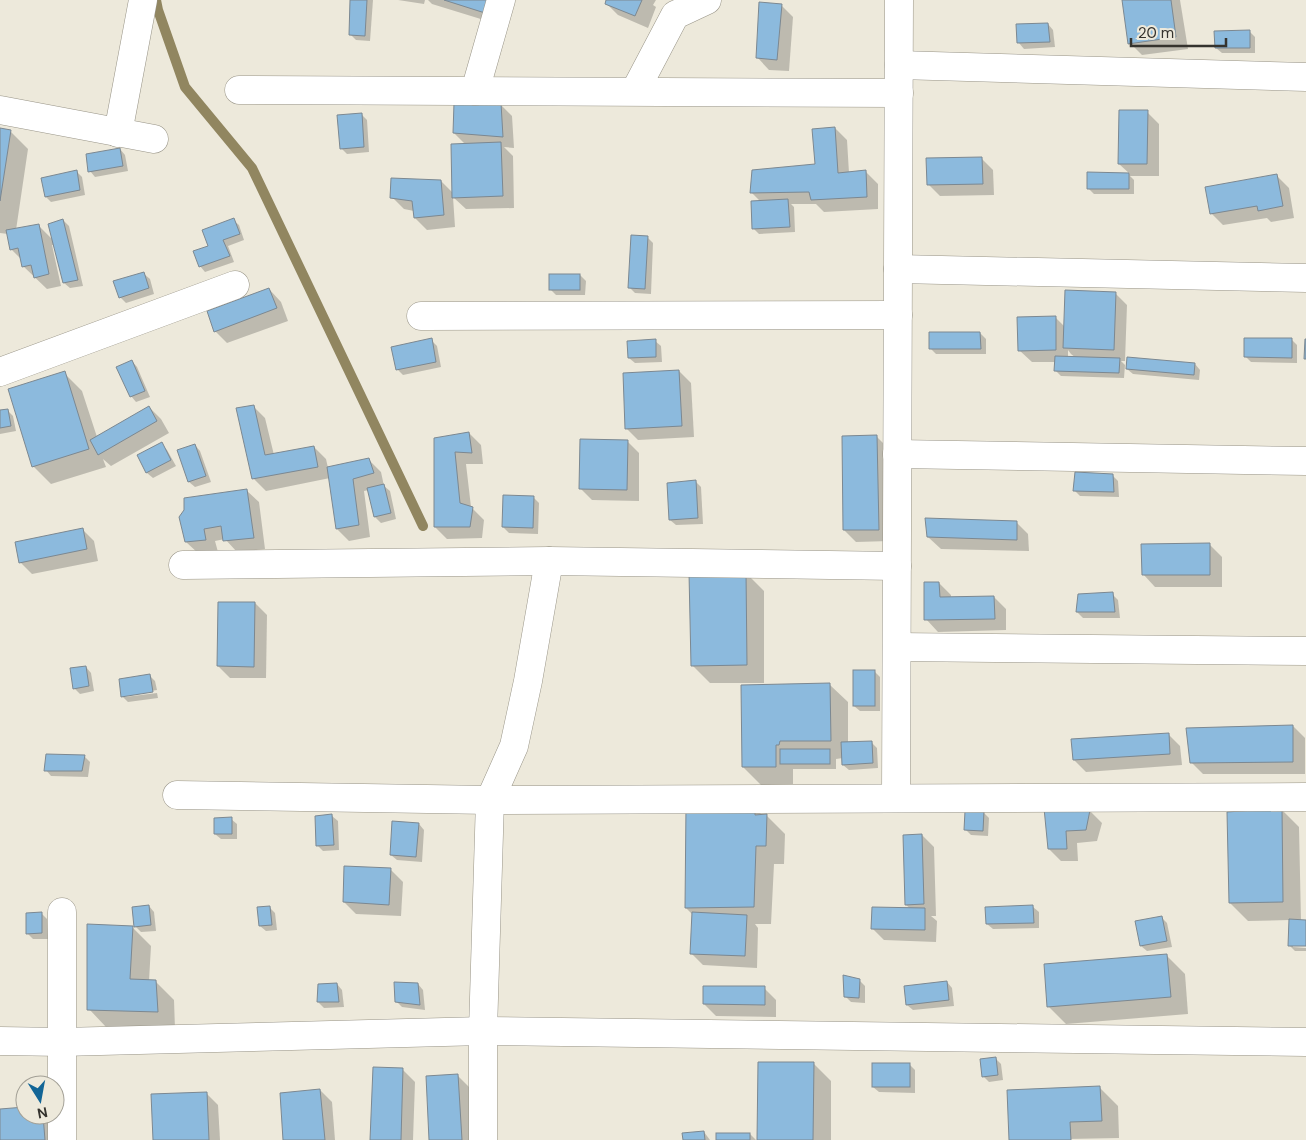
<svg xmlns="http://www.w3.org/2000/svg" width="1306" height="1140" viewBox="0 0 1306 1140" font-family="'DM Sans',sans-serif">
<rect width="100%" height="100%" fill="#ede9db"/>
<!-- shadow -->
<g fill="#0003" fill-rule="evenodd">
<path d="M352 0H373L370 41 356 40 350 34Z"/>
<path d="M398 0H425L424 4Z"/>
<path d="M428 0H497V24L432 4Z"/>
<path d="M607 0H656L653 5 656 7 648 28 618 15 606 3Z"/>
<path d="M1123 0H1180L1188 49 1142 55 1130 43Z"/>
<path d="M781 5 793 17 789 71 769 70 757 57Z"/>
<path d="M1048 24 1053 30 1055 47 1024 49 1019 43Z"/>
<path d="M1250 32 1255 37V53H1222L1216 48Z"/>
<path d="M500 104 512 116 514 148 504 147 513 156 514 208 466 209 453 197 455 227 427 230 415 218 414 211 404 209 392 197 441 181 454 194 466 145 454 133Z"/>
<path d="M1147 112 1159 124V176H1130L1134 180V194H1094L1088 188V174H1130L1119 164Z"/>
<path d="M361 114 367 120 369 152 347 154 341 148Z"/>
<path d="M835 128 847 140 849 173 866 172 878 184V209L824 212 816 204H791L794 207 795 232 759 234 753 228 761 202 751 192 816 165Z"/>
<path d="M0 129 10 131 28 149 16 230 38 225 53 240 63 220 69 226 83 286 70 288 64 283 54 245H52L61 286 47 289 23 266 22 260 11 249 8 234 0 233Z"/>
<path d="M120 149 125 155 128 171 95 177 90 171Z"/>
<path d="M981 158 993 170 994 195 940 196 928 184Z"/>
<path d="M76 171 82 177 85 195 51 202 46 197Z"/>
<path d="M1277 176 1289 188 1294 218 1271 222 1267 218 1223 225 1211 213Z"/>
<path d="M233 220 239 225 244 240 228 246 234 262 205 272 200 266 210 247Z"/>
<path d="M648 238 653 243 651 294 635 293 629 287Z"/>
<path d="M144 274 150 279 154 294 126 303 120 297Z"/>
<path d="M580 275 586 281 585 295H556L550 289Z"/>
<path d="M269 289 281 302 288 321 227 343 215 331Z"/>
<path d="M1115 293 1127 305 1125 361H1121L1125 365 1124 378 1061 376 1055 370 1056 362H1032L1019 350 1055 317 1065 327ZM1068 350 1071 354 1076 358H1068Z"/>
<path d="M980 333 986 339V354H936L930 348Z"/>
<path d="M431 340 437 346 441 367 403 375 397 369Z"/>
<path d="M1292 340 1297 345V363L1251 362 1245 356Z"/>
<path d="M655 341 661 346 662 362 635 363 629 358Z"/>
<path d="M132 361 137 367 150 397 136 402 131 396Z"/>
<path d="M1195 364 1200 370 1199 380 1133 374 1127 369Z"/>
<path d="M679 371 691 383 694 437 638 440 626 428Z"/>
<path d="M64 373 82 391 97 437 149 407 161 419 169 433 111 466 103 459 106 467 51 484 33 466Z"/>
<path d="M253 406 265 418 274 455 314 447 326 459 328 468 369 460 381 472 384 486 390 491 396 519 381 523 375 517 369 490 364 491 370 537 349 541 337 529 330 478 266 491 254 479 237 409Z"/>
<path d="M7 410 13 416 16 431 0 434V412Z"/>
<path d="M469 433 481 445 483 464H466L471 507 484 520 482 538 447 539 435 527V439Z"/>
<path d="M876 436 888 448 890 541 856 542 844 530Z"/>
<path d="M627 441 639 453V501L592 500 580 488Z"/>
<path d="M161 444 167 450 176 466 153 478 147 473 138 456Z"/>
<path d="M195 445 200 451 211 482 195 487 189 482Z"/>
<path d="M1112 475 1118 481 1119 497 1080 496 1074 490Z"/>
<path d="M695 481 701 487 703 524 676 525 670 520Z"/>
<path d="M246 490 259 502 265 549 237 552 225 539 215 541 218 552 199 554 186 542Z"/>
<path d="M533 497 539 503 538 534 509 533 503 527Z"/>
<path d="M1016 522 1028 534 1029 551 941 549 928 537Z"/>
<path d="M82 529 94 541 98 561 32 574 20 562Z"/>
<path d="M1210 545 1222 557V587H1155L1143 574Z"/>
<path d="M746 573 764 591V683H710L692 665Z"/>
<path d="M939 583 951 595V598L994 597 1006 609V630L938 632 926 619Z"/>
<path d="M1112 594 1118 600 1120 618H1083L1077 612 1079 595Z"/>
<path d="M255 603 267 615 266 678H230L218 666Z"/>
<path d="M86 667 91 673 94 691 80 694 74 688Z"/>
<path d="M874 671 880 677V711H860L854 706Z"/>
<path d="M149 675 155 681 157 690 125 695V697L157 693 158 698 128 702 122 696Z"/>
<path d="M830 685 848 702V743L871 742 877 748 878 768 849 770 843 765V758L836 759V769H793V784L761 785 743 767Z"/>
<path d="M1293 726 1305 738V774H1203L1191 762Z"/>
<path d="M1168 734 1180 746 1182 765 1086 772 1074 760Z"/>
<path d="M84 756 90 762 88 777 51 776 46 770Z"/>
<path d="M755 808 763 816H767L785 834 784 864H774L771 924H755L758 928 757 968 703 965 691 953 693 915 686 908Z"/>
<path d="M1046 809 1090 811 1102 823 1097 841 1077 843 1078 861H1061L1049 849Z"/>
<path d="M1281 809 1299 827 1301 921H1306V945H1293V947L1306 948V951H1295L1289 945 1290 920 1248 921 1230 903Z"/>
<path d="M984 813 989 818 988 836 971 835 965 829Z"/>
<path d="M332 816 338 821 339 850 323 851 317 845Z"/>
<path d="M231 819 237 824V839H221L215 834Z"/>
<path d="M419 824 424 830 422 862 397 860 391 855Z"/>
<path d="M922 835 934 847 936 916H931L937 921 936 942 884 940 872 928 911 909 906 905Z"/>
<path d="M391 870 403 882 401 916 356 914 344 902Z"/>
<path d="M149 906 154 912 156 931 141 932 135 926Z"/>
<path d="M269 907 275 913 277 930 266 931 260 926Z"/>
<path d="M1033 907 1039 912V928L993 929 987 924Z"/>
<path d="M41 913 47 919 48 939H33L27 933Z"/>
<path d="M1161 917 1167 923 1172 947 1147 951 1141 946Z"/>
<path d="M133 928 151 946 149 981 156 982 174 1000 175 1029 106 1027 89 1009Z"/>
<path d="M1167 956 1185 974 1188 1014 1066 1024 1048 1006Z"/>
<path d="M859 980 865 986V1003L851 1002 845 996Z"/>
<path d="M947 982 952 988 954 1006 913 1010 907 1005Z"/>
<path d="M337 984 342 990 344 1007 324 1008 318 1002Z"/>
<path d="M418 984 423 990 425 1010 402 1007 396 1001Z"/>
<path d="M764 988 776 1000V1017L716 1016 704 1004Z"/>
<path d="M996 1059 1001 1064 1003 1080 989 1082 983 1076Z"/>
<path d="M813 1063 831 1081V1140H758Z"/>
<path d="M909 1064 915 1070V1093L879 1092 873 1087Z"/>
<path d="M403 1070 415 1082 413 1140H371Z"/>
<path d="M458 1076 470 1088 473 1140H431Z"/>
<path d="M1100 1088 1118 1106 1119 1138 1010 1140Z"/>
<path d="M320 1090 332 1102 335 1140H285Z"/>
<path d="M206 1093 218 1105 220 1140H155Z"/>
<path d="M25 1108V1115H49L55 1140H0V1111Z"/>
<path d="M704 1132 710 1140H684Z"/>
<path d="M750 1134 756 1140H717Z"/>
</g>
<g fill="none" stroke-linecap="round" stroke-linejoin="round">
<!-- stream -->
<path stroke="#918660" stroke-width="10" d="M156 0 158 10 185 87 252 168 423 526"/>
</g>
<!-- building -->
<g fill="#8cbadd" stroke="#7c8891">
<path d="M350 0H367L365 36 349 35Z"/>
<path d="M444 0H489L485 13Z"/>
<path d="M606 0H642L635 16 605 4Z"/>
<path d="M1122 0H1171L1176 37 1128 44Z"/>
<path d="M759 2 782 4 777 60 756 58Z"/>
<path d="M1048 23 1050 42 1017 43 1016 24Z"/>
<path d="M1250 30V48H1215L1214 31Z"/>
<path d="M454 103H501L503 137 453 133Z"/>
<path d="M1119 110H1148L1147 164H1118Z"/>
<path d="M362 113 364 147 340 149 337 115Z"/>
<path d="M835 127 838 173 866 170 867 197 811 200 809 192 750 193 752 170 815 164 812 129Z"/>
<path d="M0 128 11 130 0 201Z"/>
<path d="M501 142 503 196 452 198 451 144Z"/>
<path d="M120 148 123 166 88 172 86 154Z"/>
<path d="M982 157 983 184 927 185 926 158Z"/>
<path d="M77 170 80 190 45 197 41 178Z"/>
<path d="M1087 172 1129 173V189H1087Z"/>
<path d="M1277 174 1283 206 1258 211 1257 206 1210 214 1205 187Z"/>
<path d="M391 178 441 180 444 215 414 218 412 201 390 198Z"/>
<path d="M788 199 790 227 752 229 751 201Z"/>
<path d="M234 218 240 234 223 240 230 256 199 267 193 251 208 246 202 230Z"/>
<path d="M63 219 78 280 63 283 48 224Z"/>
<path d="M39 224 49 274 34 278 31 265 22 267 18 248 10 250 6 230Z"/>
<path d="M631 235 648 236 645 289 628 288Z"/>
<path d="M144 272 149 288 119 298 113 281Z"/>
<rect x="549" y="274" width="31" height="16"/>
<path d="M269 288 277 308 214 332 207 311Z"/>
<path d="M1065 290 1116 292 1114 350 1063 348Z"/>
<path d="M1056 316V350L1018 351 1017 317Z"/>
<path d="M929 332H980L981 349H929Z"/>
<path d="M432 338 436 362 396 370 391 347Z"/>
<path d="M1244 338H1292V358L1244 357Z"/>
<path d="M656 339V357L628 358 627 341Z"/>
<path d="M1305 339H1306V359H1304Z"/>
<path d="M1055 356 1120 358 1119 373 1054 371Z"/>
<path d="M1127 357 1195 363 1194 375 1126 369Z"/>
<path d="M132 360 145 391 130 397 116 367Z"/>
<path d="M679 370 682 426 625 429 623 373Z"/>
<path d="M65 371 89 449 32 467 8 389Z"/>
<path d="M254 405 265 455 314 446 318 467 252 479 236 408Z"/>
<path d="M149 406 157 421 98 455 90 440Z"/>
<path d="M8 409 11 426 0 428V410Z"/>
<path d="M469 432 472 453 455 452 460 503 473 507 470 527H434V438Z"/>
<path d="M877 435 879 530H843L842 436Z"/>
<path d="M580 439 628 440 627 490 579 489Z"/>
<path d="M162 442 171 460 146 473 137 455Z"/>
<path d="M195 444 206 476 188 482 177 450Z"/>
<path d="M369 458 374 473 353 479 359 525 336 529 327 467Z"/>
<path d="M1075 472 1113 474 1114 492 1073 491Z"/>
<path d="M696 480 698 518 669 520 667 483Z"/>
<path d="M384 484 391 513 374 517 367 488Z"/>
<path d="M247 489 254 538 223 541 221 526 204 529 206 540 185 542 179 517 184 510V498Z"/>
<path d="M503 495 534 496 533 528 502 527Z"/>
<path d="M925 518 1017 521V540L927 537Z"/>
<path d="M83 528 87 549 19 563 15 542Z"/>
<path d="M1210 543V575H1142L1141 544Z"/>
<path d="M746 572 747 665 691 666 689 573Z"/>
<path d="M924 582H939L940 597 994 596 995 619 924 620Z"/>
<path d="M1113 592 1115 612H1076L1078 594Z"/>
<path d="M218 602H255L254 667 217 666Z"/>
<path d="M86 666 89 686 73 689 70 668Z"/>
<rect x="853" y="670" width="22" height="36"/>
<path d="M150 674 153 692 121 697 119 679Z"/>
<path d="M830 683 831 741H780L779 745H776V767H742L741 685Z"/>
<path d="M1293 725V762L1190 763 1186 728Z"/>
<path d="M1169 733 1170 754 1073 760 1071 739Z"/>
<path d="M872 741 873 763 842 765 841 742Z"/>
<rect x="780" y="749" width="50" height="15"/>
<path d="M46 754 85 755 82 771H44Z"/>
<path d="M686 806 755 807V815L767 814 766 846H756L754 907 685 908Z"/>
<path d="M1044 808 1090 810 1086 830 1066 831 1067 849H1048Z"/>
<path d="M1282 808 1283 902 1229 903 1227 812Z"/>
<path d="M965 811H984L983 831 964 830Z"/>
<path d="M332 814 334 845 316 846 315 816Z"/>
<path d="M232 817V834H214V818Z"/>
<path d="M392 821 419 823 416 857 390 855Z"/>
<path d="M922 834 924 904 905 905 903 835Z"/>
<path d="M344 866 391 868 389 905 343 902Z"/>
<path d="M149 905 151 925 134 927 132 907Z"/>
<path d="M1033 905 1034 923 986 924 985 907Z"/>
<path d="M270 906 272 925 259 926 257 907Z"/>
<path d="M872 907 925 908V930L871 929Z"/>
<path d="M42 912V933L26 934V913Z"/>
<path d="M692 912 747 915 745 956 690 954Z"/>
<path d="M1162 916 1167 941 1140 946 1135 921Z"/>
<path d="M1289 919 1306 920V946H1288Z"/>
<path d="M87 924 133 926 130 979 156 980 158 1012 87 1010Z"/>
<path d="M1167 954 1171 997 1047 1007 1044 964Z"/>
<path d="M843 975 860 979 859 998 844 997Z"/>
<path d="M947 981 949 1000 906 1005 904 986Z"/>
<path d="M394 982 418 983 420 1005 395 1002Z"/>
<path d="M337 983 339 1002H317L318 984Z"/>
<path d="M703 986H765V1005L703 1004Z"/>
<path d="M996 1057 998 1075 982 1077 980 1059Z"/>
<path d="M758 1062H814L813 1140H757Z"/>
<rect x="872" y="1063" width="38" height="24"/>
<path d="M373 1067 403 1068 401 1140H370Z"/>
<path d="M458 1074 462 1140H429L426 1076Z"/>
<path d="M1100 1086 1102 1121 1070 1122 1071 1140H1009L1007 1090Z"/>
<path d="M320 1089 325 1140H283L280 1093Z"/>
<path d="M207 1092 209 1140H153L151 1094Z"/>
<path d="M25 1107V1115H43L45 1140H0V1109Z"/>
<path d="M704 1131 705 1140H683L682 1133Z"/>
<rect x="716" y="1133" width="34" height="7"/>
</g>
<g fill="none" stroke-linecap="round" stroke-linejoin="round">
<defs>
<g id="street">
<path d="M899 65 1306 77"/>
<path d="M239 90 899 93"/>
<path d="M475 91 501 0"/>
<path d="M635 91 675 15 707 0"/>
<path d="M0 110 154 139"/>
<path d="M118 133 143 0"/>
<path d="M898 269 1306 278"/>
<path d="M421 316 898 315"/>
<path d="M0 372 235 285"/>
<path d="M897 454 1306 461"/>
<path d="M183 565 549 561 897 566"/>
<path d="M897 647 1306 651"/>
<path d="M177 795 490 800 1306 797"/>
<path d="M896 798 899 0"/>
<path d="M0 1041 62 1042 483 1031 1306 1042"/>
<path d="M62 1140V912"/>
<path d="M483 1140V1031L490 800 514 746 528 681 549 561"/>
</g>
</defs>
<!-- street casing -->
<use href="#street" stroke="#989487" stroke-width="29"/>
<!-- street -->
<use href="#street" stroke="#fff" stroke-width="28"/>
</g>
<!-- north arrow -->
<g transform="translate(40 1100) rotate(169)"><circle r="24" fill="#ede9db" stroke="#a3a096"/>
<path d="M0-4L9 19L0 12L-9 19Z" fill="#126596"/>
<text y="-8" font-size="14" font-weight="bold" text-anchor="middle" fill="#35332e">N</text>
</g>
<!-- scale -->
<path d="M1131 38v8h95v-8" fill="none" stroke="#35332e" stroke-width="2.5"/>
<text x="1138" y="38" font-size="15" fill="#35332e" stroke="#ede9db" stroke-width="4" paint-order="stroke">20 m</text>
</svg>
